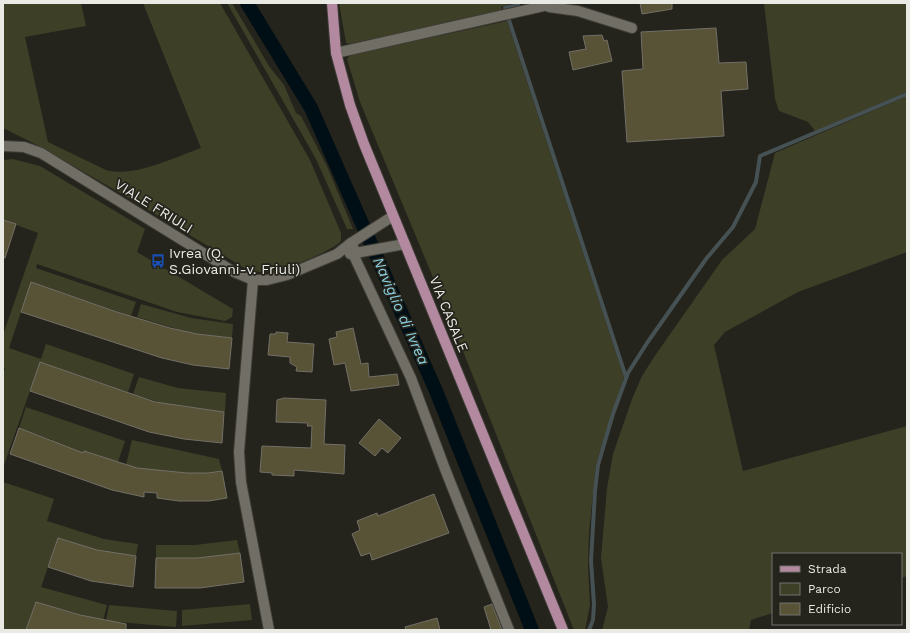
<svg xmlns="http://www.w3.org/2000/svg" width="910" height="633" viewBox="0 0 910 633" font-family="'Work Sans',sans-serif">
<rect width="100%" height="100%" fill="#24231c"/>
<!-- green -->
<g fill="#3e3f27">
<path d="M3 3H81L86 26 25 37 48 142 106 170C134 178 175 157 201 148L143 3H220L310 160 341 233V241C334 250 283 271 271 272 262 273 254 271 246 269L115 190 39 146 3 128Z"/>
<path d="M227 3H232L269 66 284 85 296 113 301 116 327 166 353 229H347L316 159Z"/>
<path d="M339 3H514L501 7 503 11 349 44 346 43Z"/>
<path d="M764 3H907V92L815 131 808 122 779 111 775 99Z"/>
<path d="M507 21 624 377 596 464 589 532 588 567 590 605 585 630H574L447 311 360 102 347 59 350 55Z"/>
<path d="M907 96V252L798 292 725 332 714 345 743 471 907 426V576L901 578V554H773V613L751 620 749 630H602L608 607 601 558 607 488 613 454 632 399 642 376 654 357 722 260 755 229 775 153Z"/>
<path d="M13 159 40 166 145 229 137 252 233 309 232 317 225 321 177 312 37 264 36 268 136 302 131 316 31 282 9 348 41 359 46 344 134 374 128 392 40 362 3 468V375L5 368H3V335L38 233 3 220V160Z"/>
<path d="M141 304 191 318 233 324 232 338 190 333 137 317Z"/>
<path d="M139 377 178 388 226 393 225 412 161 403 133 394Z"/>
<path d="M26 407 125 441 118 462 84 451 83 454 52 443V440L19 428Z"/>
<path d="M132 440 219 459 222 471C191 476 157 473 126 465Z"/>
<path d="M3 482 54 499 47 521 104 539 138 544 136 556 103 552 58 538 41 587 107 605 103 621 36 602 26 630H3Z"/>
<path d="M237 540 240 553 197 558H156V545H195Z"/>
<path d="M250 604 252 620 182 626V610Z"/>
<path d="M109 605 177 611 176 627 106 621Z"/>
</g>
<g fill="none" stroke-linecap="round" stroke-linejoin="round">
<!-- stream -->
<g stroke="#465153" stroke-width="4">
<path d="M518 3V5L505 8 626 377"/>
<path d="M589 630 593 620 594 604 591 561 595 491 598 465 613 414 628 373 647 343 706 259 733 227 756 182 760 156 907 94"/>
</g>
<!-- canal -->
<path stroke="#000f15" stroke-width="14" d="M247 3 311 108 436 391 532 630"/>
</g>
<!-- building -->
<g fill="#585236" stroke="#727067">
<path d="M640 3H672V9L642 14Z"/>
<path d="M716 28 719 63 746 62 748 89 721 91 724 136 627 142 622 71 643 69 641 32Z"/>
<path d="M602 35 604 41 607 40 612 61 573 70 569 52 586 49 583 36Z"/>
<path d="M3 220 16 224 5 258H3Z"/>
<path d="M31 282 117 312 170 328 197 334 232 338 229 369 193 365 162 358 21 312Z"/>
<path d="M353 328 361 364 368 363 369 377 397 374 399 385 351 391 345 363 334 365 329 339 337 337 336 332Z"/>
<path d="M276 332 288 333 287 342 314 344 312 372 296 371 297 367 290 363V357L268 355 270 334H276Z"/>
<path d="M40 362 155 402 224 412 222 443 184 439 149 432 30 391Z"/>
<path d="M284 398 326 400 324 444 345 445 344 474 294 470V476L272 475V473L260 472 262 446 311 448 312 426H307L308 423 276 422 277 400Z"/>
<path d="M379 419 401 438 388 453 382 448 375 456 359 443Z"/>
<path d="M19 428 83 453 84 451 137 468 187 473H208L222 471 227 498 209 501H179L157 498V493L144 492V497L112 490 10 454Z"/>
<path d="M434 494 449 533 372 560 370 553 361 556 352 534 360 530 357 521 377 513 378 516Z"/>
<path d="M58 538 97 550 136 556 133 587 91 581 48 567Z"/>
<path d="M240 553 244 582 200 588H155L156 558H197Z"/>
<path d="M36 602 80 615 126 624V630H26Z"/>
<path d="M492 604 502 630H491L484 607Z"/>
<path d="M437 618 440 630H406L405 627Z"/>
</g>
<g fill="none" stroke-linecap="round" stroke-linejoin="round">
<defs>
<g id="minor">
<path d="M549 7 578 11 632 28"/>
<path d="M336 53 557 3"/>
<path d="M3 146 24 147 41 153 234 272 253 280H267L287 275 337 254 351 243 393 216"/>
<path d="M351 243 356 253 355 258 411 378 445 469 509 630"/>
<path d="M350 254 405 244"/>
<path d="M253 280 239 452 241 482 269 630"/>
</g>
<path id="major" d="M332 3 336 53 350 105 364 144 563 630"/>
</defs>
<!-- minor casing -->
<use href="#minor" stroke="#3e3d37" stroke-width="12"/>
<!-- major casing -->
<use href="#major" stroke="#3e3d37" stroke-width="12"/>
<!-- minor -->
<use href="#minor" stroke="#706e65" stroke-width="10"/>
<!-- major -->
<use href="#major" stroke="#b389a0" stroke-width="10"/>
</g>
<!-- icons -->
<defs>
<symbol id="bus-bare" viewBox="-9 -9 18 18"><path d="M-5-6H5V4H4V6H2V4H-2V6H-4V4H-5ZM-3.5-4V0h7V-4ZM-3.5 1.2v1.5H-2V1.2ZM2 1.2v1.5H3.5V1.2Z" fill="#1a4fb4" stroke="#24231c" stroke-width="2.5" paint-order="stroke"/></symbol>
</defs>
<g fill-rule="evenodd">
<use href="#bus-bare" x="148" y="251" width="20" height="20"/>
</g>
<g text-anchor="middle" stroke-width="3.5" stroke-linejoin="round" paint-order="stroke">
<!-- street labels -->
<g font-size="14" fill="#eaeae5" stroke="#24231c">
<text transform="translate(154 206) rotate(32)" y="5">VIALE FRIULI</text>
<text transform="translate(449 314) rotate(68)" y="5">VIA CASALE</text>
</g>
<!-- poi labels -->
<g font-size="14" fill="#eaeae5" stroke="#24231c" text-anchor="start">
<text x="169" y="258">Ivrea (Q.<tspan x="169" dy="16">S.Giovanni-v. Friuli)</tspan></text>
</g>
<!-- water labels -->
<g font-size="15" font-style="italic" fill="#8bd1e2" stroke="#24231c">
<text transform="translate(401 311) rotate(66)" y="5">Naviglio di Ivrea</text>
</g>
</g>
<!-- border -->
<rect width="910" height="633" fill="none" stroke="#eaeae5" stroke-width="8"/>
<!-- legend -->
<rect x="772" y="553" width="130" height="72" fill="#24231c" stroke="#73736c"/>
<rect x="780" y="566" width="20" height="6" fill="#b389a0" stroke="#73736c"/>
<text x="808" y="573" font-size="12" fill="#eaeae5">Strada</text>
<rect x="780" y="583" width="20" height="12" fill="#3e3f27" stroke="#73736c"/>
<text x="808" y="593" font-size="12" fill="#eaeae5">Parco</text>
<rect x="780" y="603" width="20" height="12" fill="#585236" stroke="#73736c"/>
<text x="808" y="613" font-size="12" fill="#eaeae5">Edificio</text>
</svg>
